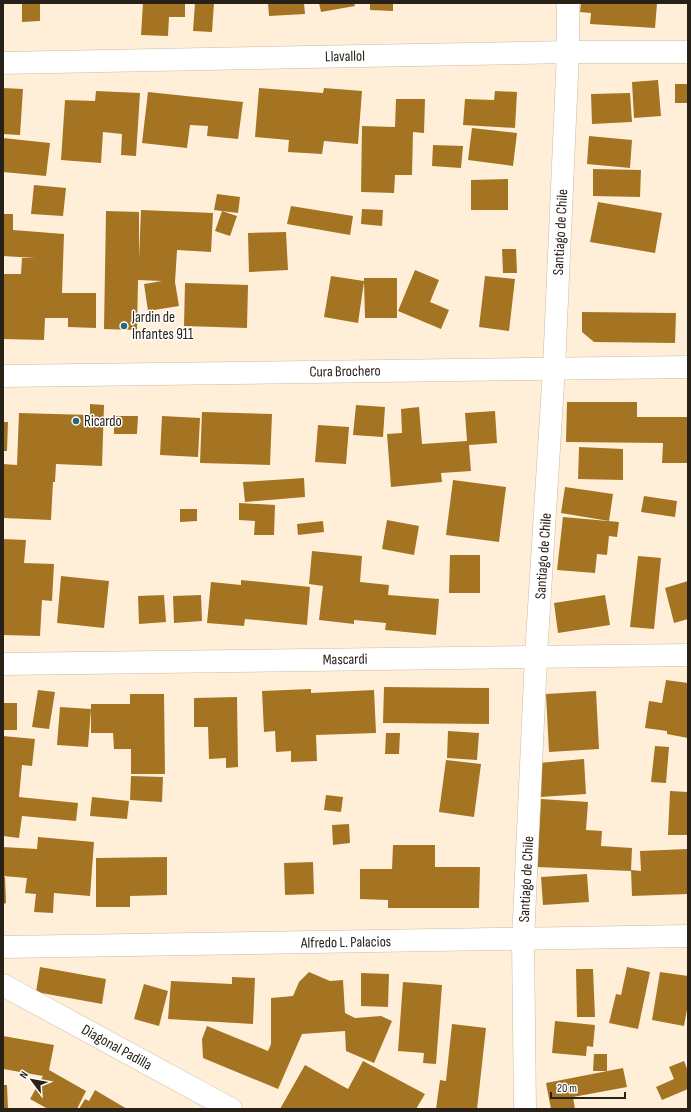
<svg xmlns="http://www.w3.org/2000/svg" width="691" height="1112" viewBox="0 0 691 1112" font-family="'Sofia Sans Condensed',sans-serif">
<rect width="100%" height="100%" fill="#ffefd9"/>
<!-- building -->
<g fill="#a47422">
<path d="M22 3H40V21L22 22Z"/>
<path d="M143 3H185V17H169L168 36 141 35Z"/>
<path d="M195 3H214L212 32 193 31Z"/>
<path d="M268 3H304L305 14 269 16Z"/>
<path d="M319 3H354L355 6 321 12Z"/>
<path d="M370 3H393V11L370 10Z"/>
<path d="M581 3H657L655 28 590 24 591 13 580 12Z"/>
<path d="M658 80 661 116 634 118 632 82Z"/>
<rect x="675" y="84" width="13" height="19"/>
<path d="M3 88 23 89 20 135 3 134Z"/>
<path d="M259 88 323 93 324 88 362 91 358 144 324 141 322 154 288 152 289 140 255 137Z"/>
<path d="M96 91 140 93 136 156 121 155 122 134 103 132 101 163 61 160 65 100 95 101Z"/>
<path d="M495 91 517 92 515 128 463 125 465 99 494 100Z"/>
<path d="M148 92 243 102 238 139 207 136 208 126 190 125 187 148 142 143Z"/>
<path d="M630 93 632 122 592 124 591 94Z"/>
<path d="M396 99H425L424 133 413 132 412 175H395L394 193 361 192 362 126 395 127Z"/>
<path d="M472 128 517 133 513 166 468 160Z"/>
<path d="M589 136 632 140 630 168 587 164Z"/>
<path d="M3 138 50 143 46 176 3 172Z"/>
<path d="M433 145 463 146 461 168 432 166Z"/>
<path d="M593 169 641 170 640 197 593 196Z"/>
<path d="M508 179V210H471V180Z"/>
<path d="M34 185 66 188 63 216 31 214Z"/>
<path d="M217 194 240 197 238 213 222 211 237 216 230 236 215 231 222 211 214 210Z"/>
<path d="M598 202 662 213 655 253 590 242Z"/>
<path d="M291 206 353 216 350 235 287 224Z"/>
<path d="M362 209 383 210 382 226 361 224Z"/>
<path d="M141 210 213 213 211 252 177 250 175 282 179 306 148 311 144 284 162 281 138 280 137 330 104 329 106 211 139 212V259Z"/>
<path d="M3 214H13V230L64 234 62 293H96V328L68 327V318H45L44 340 3 339V274H21L22 258H35L3 256Z"/>
<path d="M286 232 288 270 249 272 248 233Z"/>
<path d="M502 249H516L517 273H503Z"/>
<path d="M415 270 439 280 430 302 449 310 441 329 398 311Z"/>
<path d="M331 276 364 281V278H397V318H365L364 282 358 323 324 317Z"/>
<path d="M485 276 515 279 509 331 479 327Z"/>
<path d="M185 283 248 285 247 328 184 326Z"/>
<path d="M582 312 676 313 675 343 594 342 582 332Z"/>
<path d="M567 402H637V417H688L687 463H662L663 443 566 442Z"/>
<path d="M90 404 104 405 102 466 56 464 55 482H53L51 520 3 518V464L17 465 19 413 90 415Z"/>
<path d="M356 405 385 407 383 437 353 435Z"/>
<path d="M419 407 422 444 467 441 465 413 495 411 497 443 469 445 471 471 441 473 442 482 391 487 387 434 402 433 401 409Z"/>
<path d="M202 412 272 414 270 465 200 463Z"/>
<path d="M114 416H138L137 434H114Z"/>
<path d="M162 416 200 418 198 457 160 455Z"/>
<path d="M3 422H8L7 451H3Z"/>
<path d="M318 425 349 427 346 464 315 462Z"/>
<path d="M579 447 623 449V480L578 479Z"/>
<path d="M304 478 305 497 245 502 243 482Z"/>
<path d="M453 480 506 487 499 542 446 535Z"/>
<path d="M565 487 613 494 609 521 561 513Z"/>
<path d="M644 496 677 501 675 517 641 512Z"/>
<path d="M239 503 275 505 274 535H254L255 521 239 520Z"/>
<path d="M180 509H197V521L180 522Z"/>
<path d="M563 517 619 522 617 537 609 536 607 555 597 554 595 573 557 570Z"/>
<path d="M387 520 419 526 414 555 382 549Z"/>
<path d="M323 521 324 532 298 535 297 524Z"/>
<path d="M3 539 26 540 24 563 54 564 52 601 42 600 40 636 3 635Z"/>
<path d="M312 551 362 556 360 582 389 585 388 595 439 599 436 635 385 630 386 623 354 620V624L319 620 323 586 309 584Z"/>
<path d="M450 555H480V593H449Z"/>
<path d="M638 556 661 558 654 629 630 627Z"/>
<path d="M61 576 109 581 104 628 57 623Z"/>
<path d="M241 580 310 587 307 625 245 619 244 626 207 623 211 582 241 585Z"/>
<path d="M688 581V619L674 623 665 588Z"/>
<path d="M164 595 166 622 139 624 138 596Z"/>
<path d="M201 595 202 621 174 623 173 596Z"/>
<path d="M605 595 610 625 558 633 554 603Z"/>
<path d="M666 680 688 683V738L667 734V731L645 728 649 701 662 703Z"/>
<path d="M384 687 489 688V724L383 723Z"/>
<path d="M311 689V693L374 690 376 733 316 735 317 761 291 762V751L276 752 275 731 264 732 262 691Z"/>
<path d="M38 690 55 692 49 729 32 727Z"/>
<path d="M596 691 599 749 549 752 546 694Z"/>
<path d="M130 694H164L165 774H131V749H114L113 733H91V704H130Z"/>
<path d="M237 697 238 767 226 768V758L209 759 208 727H194V698Z"/>
<rect x="3" y="703" width="14" height="27"/>
<path d="M60 707 91 709 88 747 57 745Z"/>
<path d="M448 731 479 733 477 760 447 758Z"/>
<path d="M386 733H400L399 754H385Z"/>
<path d="M3 736 35 739 32 766 22 765 19 797 78 803 76 821 22 816 19 838 3 836Z"/>
<path d="M655 746 669 747 666 783 651 782Z"/>
<path d="M584 759 586 794 540 797 538 763Z"/>
<path d="M446 760 481 764 474 817 439 812Z"/>
<path d="M131 776 163 777 162 802 130 800Z"/>
<path d="M670 791 688 792V835H668Z"/>
<path d="M326 795 343 797 341 812 324 810Z"/>
<path d="M92 797 129 801 127 819 90 816Z"/>
<path d="M541 799 588 802 586 830 602 831 601 846 632 848 631 871 537 867Z"/>
<path d="M349 824 350 843 333 845 332 825Z"/>
<path d="M38 837 94 842 90 896 54 893 53 913 34 912 36 894 25 893 27 878 3 876V847L37 849Z"/>
<path d="M393 845H435V867H480L479 908H388V900L360 899V869H392Z"/>
<path d="M688 849V894L632 896 631 870 641 871 640 851Z"/>
<path d="M167 857V895L130 896V907H96V858Z"/>
<path d="M313 862 314 894 285 895 284 863Z"/>
<path d="M587 874 589 902 543 905 541 877Z"/>
<path d="M3 877H5L6 903 3 904Z"/>
<path d="M40 967 106 979 102 1004 36 992Z"/>
<path d="M627 967 650 972 638 1029 609 1023 616 994 621 995Z"/>
<path d="M576 969H593L595 1017H577Z"/>
<path d="M309 972 330 981 343 980 345 1013 355 1018 381 1016 392 1021 374 1063 346 1051 345 1031 302 1034 278 1089 203 1058 202 1039 207 1026 268 1051 271 1044V998L293 996 299 982Z"/>
<path d="M660 972 688 976V1004L684 1026 652 1020Z"/>
<path d="M361 973 389 974 388 1007 361 1006Z"/>
<path d="M232 977 255 978 253 1024 168 1019 171 981 232 984Z"/>
<path d="M403 982 442 985 436 1064 423 1063 424 1053 398 1051Z"/>
<path d="M144 984 168 991 159 1026 134 1019Z"/>
<path d="M555 1021 595 1025 593 1047 587 1046 586 1056 552 1053Z"/>
<path d="M452 1024 486 1028 477 1109H436L440 1080 446 1081Z"/>
<path d="M3 1036 54 1045 49 1070 86 1091 77 1109H48L30 1099 43 1076 3 1069Z"/>
<path d="M594 1054H607V1071H593Z"/>
<path d="M363 1061 425 1094 416 1109H280L305 1065 348 1089Z"/>
<path d="M684 1061 688 1071V1089L662 1100 656 1087 674 1079 669 1067Z"/>
<path d="M623 1068 627 1087 573 1097 575 1109H551L546 1083Z"/>
<path d="M3 1085H7L8 1109H3Z"/>
<path d="M95 1090 127 1109H79L85 1099 89 1101Z"/>
</g>
<g fill="none" stroke-linecap="round" stroke-linejoin="round">
<defs>
<g id="minor">
<path d="M3 63 568 52H688"/>
<path d="M3 664 688 655"/>
<path d="M3 947 688 936"/>
<path d="M3 985 231 1109"/>
<path d="M525 1109 523 940 536 656 554 368 568 52V3"/>
</g>
<path id="tertiary" d="M3 376 688 367"/>
</defs>
<!-- minor casing -->
<use href="#minor" stroke="#cebba1" stroke-width="23"/>
<!-- tertiary casing -->
<use href="#tertiary" stroke="#cebba1" stroke-width="23"/>
<!-- minor -->
<use href="#minor" stroke="#fff" stroke-width="22"/>
<!-- tertiary -->
<use href="#tertiary" stroke="#fff" stroke-width="22"/>
</g>
<!-- markers -->
<g fill="#26697b" stroke="#fff" stroke-width="1.5">
<circle cx="124" cy="326" r="4"/>
<circle cx="76" cy="421" r="4"/>
</g>
<g text-anchor="middle" stroke-width="3" stroke-linejoin="round" paint-order="stroke">
<!-- street labels -->
<g font-size="15" fill="#282117" stroke="#fff">
<text transform="translate(345 56) rotate(-1)" y="5">Llavallol</text>
<text transform="translate(560 232) rotate(-87)" y="5">Santiago de Chile</text>
<text transform="translate(345 371) rotate(-1)" y="5">Cura Brochero</text>
<text transform="translate(543 556) rotate(-86)" y="5">Santiago de Chile</text>
<text transform="translate(345 659) rotate(-1)" y="5">Mascardi</text>
<text transform="translate(526 879) rotate(-87)" y="5">Santiago de Chile</text>
<text transform="translate(346 942) rotate(-1)" y="5">Alfredo L. Palacios</text>
<text transform="translate(117 1047) rotate(29)" y="5">Diagonal Padilla</text>
</g>
<!-- poi labels -->
<g font-size="15" fill="#282117" stroke="#fff" text-anchor="start">
<text x="132" y="322">Jardin de<tspan x="132" dy="17">Infantes 911</tspan></text>
<text x="84" y="426">Ricardo</text>
</g>
</g>
<!-- border -->
<rect width="691" height="1112" fill="none" stroke="#282117" stroke-width="8"/>
<!-- north arrow -->
<g transform="translate(32 1080) rotate(302)" stroke="#ffffff" stroke-width="3" paint-order="stroke">
<path d="M0-3L7 15L0 10L-7 15Z" fill="#282117"/>
<text y="-6" font-size="11" font-weight="bold" text-anchor="middle" fill="#282117">N</text>
</g>
<!-- scale -->
<path d="M551 1092v6h74v-6" fill="none" stroke="#282117" stroke-width="2"/>
<text x="557" y="1092" font-size="12" fill="#282117" stroke="#ffffff" stroke-width="3" paint-order="stroke">20 m</text>
</svg>
